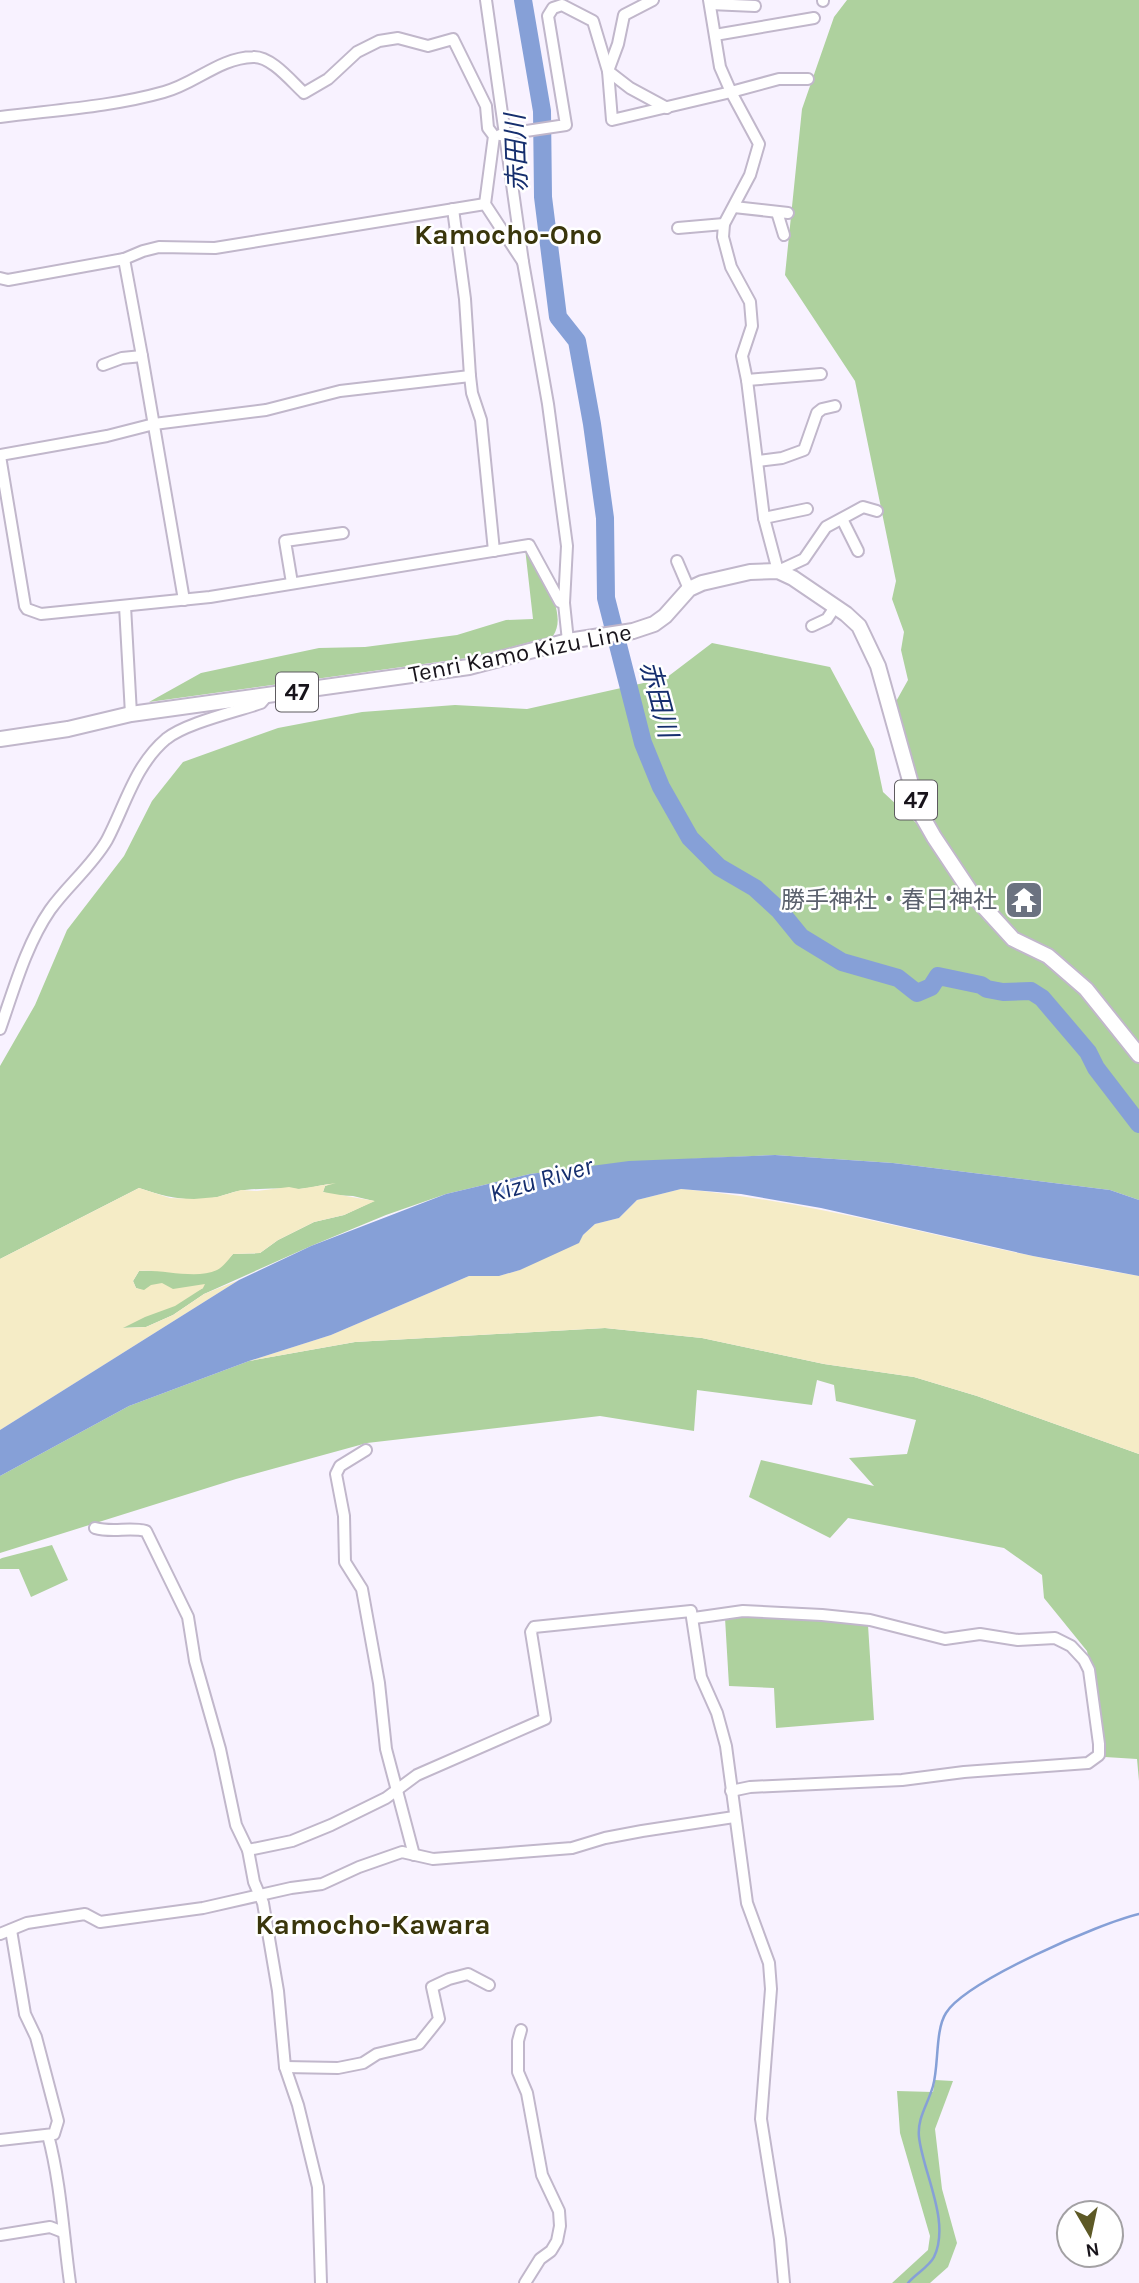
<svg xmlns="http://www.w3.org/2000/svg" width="1139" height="2283" viewBox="0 0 1139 2283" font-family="Karla,'Noto Sans JP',sans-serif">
<rect width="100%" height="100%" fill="#f8f2ff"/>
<!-- green -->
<g fill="#aed19e">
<path d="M847 0H1139V1042L1078 974 993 917 927 813 909 760 894 705 908 680 901 650 904 632 892 599 896 581 855 381 785 275 802 109 834 17Z"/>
<path d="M525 548 528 550C540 572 569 613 553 636L474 657 149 702 201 673 319 648 365 647 457 635 506 620 533 619Z"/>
<path d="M712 643 830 667 874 749 883 792 929 835 967 899 985 921 994 930 1044 959 1075 984 1139 1061V1200L1110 1190 1014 1178 893 1163 775 1155 629 1162 530 1174 446 1194 386 1215 311 1246 204 1294 173 1315 146 1327 121 1328 203 1288 144 1291 136 1288 133 1281 139 1271 218 1269 233 1254 260 1253 278 1240 314 1222 344 1215 374 1201 353 1196 332 1195 323 1192 325 1186 330 1184C320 1185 307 1189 298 1189 282 1188 255 1188 239 1191 232 1192 225 1195 218 1197 191 1203 165 1197 139 1188L0 1259V1066L35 1005 67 930 124 856 152 801 183 762 278 728 362 712 455 705 527 709 666 678Z"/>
<path d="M605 1328 702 1338 824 1364 914 1377 977 1396 1139 1454V1781L1137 1759 1105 1757 1100 1715 1087 1651 1044 1598 1042 1575 1004 1548 848 1518 830 1538 749 1497 761 1460 874 1486 849 1458 907 1454 916 1420 836 1401 834 1385 817 1380 812 1405 697 1390 694 1431 600 1416 367 1443 236 1479 0 1553V1476L129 1406 249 1361 355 1342Z"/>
<path d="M52 1545 68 1580 31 1597 19 1569H0V1559L2 1558Z"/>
<path d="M744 1615 854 1621 868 1625 874 1720 776 1728 774 1688 729 1686 725 1618Z"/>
<path d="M935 2080 953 2081 935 2129 942 2189 957 2243 948 2267 930 2283H892L928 2250 930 2236 900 2133 897 2091 933 2092Z"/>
</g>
<!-- sand -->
<g fill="#f5ecc6">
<path d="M336 1183 325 1186 323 1192 375 1201 344 1215 314 1222 278 1240 260 1253 233 1254C229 1259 223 1267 217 1270 196 1280 163 1269 139 1271L133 1281 136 1288 144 1290 151 1285 162 1283 173 1289 205 1284 203 1288 175 1306 145 1317 123 1328 146 1327 173 1315 204 1294 239 1280 0 1430V1259L139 1188 170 1198 194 1199 217 1197 241 1190 257 1191 289 1187 299 1189Z"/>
<path d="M681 1189C802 1200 915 1232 1033 1256 1068 1264 1104 1270 1139 1276V1454L977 1396 914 1377 824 1364 702 1338 605 1328 355 1342 249 1361 331 1335 469 1276H499L520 1270 583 1235 595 1224 619 1218 637 1200Z"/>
</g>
<!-- water -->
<path fill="#86a0d7" d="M775 1155 893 1163 1110 1190 1139 1200V1276L1033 1256 821 1208 741 1194 681 1189 637 1200 619 1218 595 1224 583 1235 579 1243 520 1270 499 1276H469L331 1335 249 1361 129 1406 0 1476V1430L239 1280 311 1246 446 1194 530 1174 629 1161Z"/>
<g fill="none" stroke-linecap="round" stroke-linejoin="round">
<!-- stream -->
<path stroke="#86a0d7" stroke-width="2.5" d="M908 2283C915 2274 929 2267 934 2257 951 2222 923 2173 919 2137 917 2118 928 2104 933 2086 939 2065 935 2030 946 2013 966 1981 1100 1923 1139 1914"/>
<!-- river -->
<path stroke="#86a0d7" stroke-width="18" d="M523 0 542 111 543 197 558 317 577 341 592 424 605 518 606 598 643 743 661 787 690 838 719 867 755 888 779 910 801 937 842 962 898 978 917 993 931 987 938 976 981 985 987 989 1003 992 1031 991 1042 998 1088 1052 1096 1068 1139 1124"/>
<defs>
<g id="minor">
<path d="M486 0 523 262 548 404 567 546 564 603 568 641"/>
<path d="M653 0 624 15 618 44 608 71 612 120 731 92 759 144 750 175 724 224 723 237 731 267 750 302 752 326 742 356 747 380 764 518 778 571 804 559 826 527 863 507 877 511"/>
<path d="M709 0 720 67 731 92 779 79H808"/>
<path d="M823 0V1"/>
<path d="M710 4 755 6"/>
<path d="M715 35 814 18"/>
<path d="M0 117C54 110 111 107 164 92 195 84 219 58 253 57 271 56 291 81 304 93L328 79 357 52 379 41 398 38 428 46 453 39 486 106 488 128 494 136 485 204 523 262"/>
<path d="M500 135 566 125 548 16 553 8 562 5 593 21 608 71 630 88 667 108"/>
<path d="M734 207 788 213"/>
<path d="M453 209 465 299 470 376 472 393 481 420 494 551"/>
<path d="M777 212 784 235"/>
<path d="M678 228 724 224"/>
<path d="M124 259 142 356"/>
<path d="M0 278 8 280 124 259 143 251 159 247 215 248 485 204"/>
<path d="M103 365 122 358 142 356 184 600"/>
<path d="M747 380 821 374"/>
<path d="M0 455 107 436 154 424 266 410 340 391 470 376"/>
<path d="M0 456 25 606 27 609 41 614 210 597 529 545 560 602 564 603"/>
<path d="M758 461 782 458 804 450 817 413 822 409 835 406"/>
<path d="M764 518 807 509"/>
<path d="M842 519 858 551"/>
<path d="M677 561 689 589"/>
<path d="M292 583 285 541 343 533"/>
<path d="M125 606 131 714"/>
<path d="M812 626 827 619 835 607"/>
<path d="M0 1029C14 989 26 945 50 910 67 886 92 866 107 840 125 806 135 765 166 739 186 723 235 712 261 703L267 696"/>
<path d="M366 1450 340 1466 336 1474 344 1516 345 1562 362 1589 379 1683 386 1749 414 1855"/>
<path d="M95 1528C112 1533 129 1527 146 1531L188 1617 195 1661 220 1749 236 1825 248 1850 254 1882 263 1903 278 1991 285 2067 298 2105 318 2187 321 2283"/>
<path d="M694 1618 743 1611 822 1615 870 1620 945 1639 980 1634 1018 1640 1055 1638 1071 1646 1084 1660 1089 1670 1099 1744V1755L1088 1763 964 1772 902 1780 750 1787 731 1791"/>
<path d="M248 1850 292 1841 331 1825 386 1798 417 1775 545 1719 531 1632 534 1627 691 1611 701 1677 717 1713 726 1746 747 1903 769 1963 771 1989 761 2119 780 2239 784 2283"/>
<path d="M0 1934 27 1923 85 1914 100 1922 203 1908 291 1888 322 1884 359 1867 402 1852 433 1859 572 1848 605 1838 642 1831 734 1817"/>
<path d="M521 2030 518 2041V2072L527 2093 542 2175 559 2211 560 2226 557 2241 551 2251 540 2259 525 2283"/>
<path d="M285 2067 338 2068 363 2063 377 2054 419 2044 439 2019 432 1987 449 1979 468 1974 489 1985"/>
<path d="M48 2135C61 2184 63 2233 70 2283"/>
<path d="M0 2140 54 2134 58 2121 36 2037 25 2014 11 1930"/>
<path d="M0 2235 50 2227 63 2232"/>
</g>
<path id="major" d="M0 739 68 729 131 714 469 667 568 641 633 631 654 624 665 616 689 589 702 583 750 572 778 571 793 578 846 614 859 626 878 666 918 809 934 837 972 894 1013 939 1048 956 1086 989 1139 1055"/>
</defs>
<!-- minor casing -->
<use href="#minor" stroke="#c1b7cb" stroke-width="14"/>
<!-- major casing -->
<use href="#major" stroke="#c1b7cb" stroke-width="18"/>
<!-- minor -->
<use href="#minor" stroke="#fff" stroke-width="10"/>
<!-- major -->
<use href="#major" stroke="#fff" stroke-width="14"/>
</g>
<!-- icons -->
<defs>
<symbol id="temple-square" viewBox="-11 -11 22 22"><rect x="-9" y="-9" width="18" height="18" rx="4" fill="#6b7280" stroke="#fff"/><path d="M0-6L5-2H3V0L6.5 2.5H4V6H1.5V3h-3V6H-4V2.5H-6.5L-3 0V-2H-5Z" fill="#fff"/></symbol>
</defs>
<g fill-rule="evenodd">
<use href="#temple-square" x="1002" y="878" width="44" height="44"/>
</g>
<g text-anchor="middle" stroke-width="5" stroke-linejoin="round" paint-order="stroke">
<!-- shield labels -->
<g fill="#fff" stroke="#5d5a5f" stroke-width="2">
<rect x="276" y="672.5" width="42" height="39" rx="5"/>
<rect x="895" y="780.5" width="42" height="39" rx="5"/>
</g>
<g font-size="23" font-weight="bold" fill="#18141b">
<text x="297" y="700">47</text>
<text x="916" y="808">47</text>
</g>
<!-- street labels -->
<g font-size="24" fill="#18141b" stroke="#fff">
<text transform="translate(520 653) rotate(-11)" y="8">Tenri Kamo Kizu Line</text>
</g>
<!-- worship labels -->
<g font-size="24" fill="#5b616d" stroke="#fff" text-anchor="end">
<text x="997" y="908">勝手神社・春日神社</text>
</g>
<!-- water labels -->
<g font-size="26" font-style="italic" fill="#152e6e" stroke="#fff">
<text transform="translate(516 153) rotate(-92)" y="9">赤田川</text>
<text transform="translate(659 699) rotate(75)" y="9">赤田川</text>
<text transform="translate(541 1179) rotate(-16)" y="9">Kizu River</text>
</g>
<!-- quarter labels -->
<g font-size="28" font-weight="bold" fill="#3a360c" stroke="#fff">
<text x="508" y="244">Kamocho-Ono</text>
<text x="373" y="1934">Kamocho-Kawara</text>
</g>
</g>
<!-- north arrow -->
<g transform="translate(1090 2234) rotate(171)"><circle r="33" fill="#ffffff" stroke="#a3a1a4" stroke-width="2"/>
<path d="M0-5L12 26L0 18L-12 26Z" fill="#5d5926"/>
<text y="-10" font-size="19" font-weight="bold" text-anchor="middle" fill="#18141b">N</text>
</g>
</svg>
